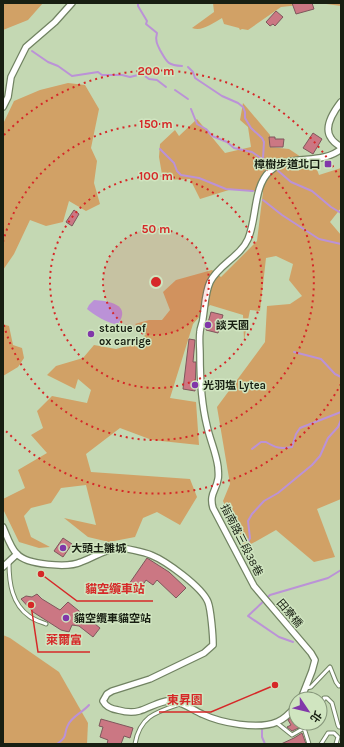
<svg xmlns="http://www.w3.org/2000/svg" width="344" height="747" viewBox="0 0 344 747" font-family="Karla,'Noto Sans TC',sans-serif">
<rect width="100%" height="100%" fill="#c4d8b3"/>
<!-- green -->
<g fill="#d1a166">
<path d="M3 3H43L28 20 3 30Z"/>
<path d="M213 3H341V6L319 3 281 7 248 30 242 29 240 30 239 28 224 24 222 18C213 23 202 32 192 28L214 12Z"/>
<path d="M68 83 85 85 99 109 91 148 97 161 94 183 100 204 86 211 69 201 63 222 46 226 30 220 14 254 3 270V124L14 101 40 90Z"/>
<path d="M243 103 270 135 269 147 289 149 316 167 319 175 341 168V208L330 222 341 235V499L317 509 335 557 314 562 276 530 244 548 223 501 230 484 217 407 265 342 267 306 290 304 302 296 289 280 293 264 276 256 266 258 260 311 250 310 244 340 243 315 210 305 193 324 170 398 196 402 199 445 152 440 120 428 86 454 91 472 190 479 197 497 180 525 157 512 143 518 135 537 109 542 88 537 64 518 96 525 86 485 61 488 51 503 31 508 24 516 31 537 50 547 39 548 19 542 3 509V499L25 488 18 470 47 453 31 435 43 428 37 411 52 396 87 403 91 390 78 379 75 389 47 375 56 366 83 358 94 345 116 349 138 343 146 334 135 324 149 320H162L170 310 163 292 176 280 212 270 221 277 257 241 263 192 232 189 200 199 190 179 163 180 159 157 160 144 175 130 179 136 197 119 225 153 251 147 248 127 240 120Z"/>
<path d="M3 324 9 326 13 345 22 348 24 358 18 367 3 376Z"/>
<path d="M3 635 10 638 59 672 88 723 87 744H3Z"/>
</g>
<!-- water -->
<path fill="#bb92d7" d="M94 300C108 301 132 304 118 324 110 325 94 315 87 309L89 305Z"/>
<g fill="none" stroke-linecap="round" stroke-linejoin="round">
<!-- stream -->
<g stroke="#bb92d7" stroke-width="2">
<path d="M138 3V6L147 21 146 24 157 33C155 40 157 44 160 50 167 62 167 65 182 66"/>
<path d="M32 51 48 62 58 66 72 76 98 72 102 75H122L130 77 142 74 149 79 157 80 166 87"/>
<path d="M188 67 193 72 195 78 222 96 238 103 243 107 245 112V118L251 128 262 138 264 142 263 158"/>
<path d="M175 90 188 99"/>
<path d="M191 109 197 124 206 129 212 136 227 142 234 148 252 152 271 165"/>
<path d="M160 149 174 163 177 171 181 175 199 178 226 189 253 191"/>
<path d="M276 169 291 182 312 191 331 207 341 213"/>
<path d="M263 200 282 215 319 239 341 244"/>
<path d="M294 352 321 359 335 374 341 377"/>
<path d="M252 449 261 442H266C276 448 280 449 292 447L296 434 300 428 341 412"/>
<path d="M248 548V542L250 538 248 521 252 514 264 501 278 493 312 465 320 456 328 438 338 427 341 420"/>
<path d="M293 642 279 637 248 616 270 595 328 578 341 570"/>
<path d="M262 730V737L265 744"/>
<path d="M57 744C69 736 63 734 68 725 72 716 82 713 89 705"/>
</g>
</g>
<!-- building -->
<g fill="#cb7783" stroke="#7f575c">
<path d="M292 3H312L314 9 296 14Z"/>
<path d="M276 11 283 17 275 26 273 24 270 26 266 22Z"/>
<path d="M313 133 322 139 313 154 303 148Z"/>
<path d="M269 137H275V139H284L283 147H270Z"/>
<path d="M74 210 79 214 72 226 66 222Z"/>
<path d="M211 312 223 315 218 333 206 330Z"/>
<path d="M189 339 195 340 193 362H196L195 391 183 389Z"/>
<path d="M63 538 72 544 63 557 54 551Z"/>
<path d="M147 558 169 572 186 588 176 598 157 580 153 585 146 580 139 591 129 584Z"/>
<path d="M37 594 42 599 60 610 68 602 100 628 93 637 79 626 72 625 69 632 61 630 33 612 21 599 26 596 32 597Z"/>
<path d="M296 714V723H309L292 731 287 727 291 725 288 720Z"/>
<path d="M101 719 133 728 130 738 124 736 121 744H107L108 740 100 737 103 727 99 726Z"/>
<path d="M302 733 306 744H281L294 738Z"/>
</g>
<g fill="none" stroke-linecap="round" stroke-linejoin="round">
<defs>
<g id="service">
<path d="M9 563C9 583 12 604 29 616 34 620 41 622 46 624"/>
<path d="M306 688 311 687 330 667 336 682 339 686 341 685"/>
<path d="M320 708 324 698H327L332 703 338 725 339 727H341"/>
<path d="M277 723 292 735 304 728 309 744"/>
<path d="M135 744C140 716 156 712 180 704"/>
<path d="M321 744 328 733H334L338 737 336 744"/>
</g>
<g id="minor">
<path d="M341 102C334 111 323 127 331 138 333 142 338 145 341 147"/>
<path d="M3 107 8 97 11 77 26 47 55 22 72 3"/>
<path d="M3 527C6 534 11 549 17 554 27 565 68 568 81 562 93 558 105 549 118 548 125 548 144 552 151 555 166 561 202 587 208 602 211 610 213 636 213 645L204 653 150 679 112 691 107 694 103 701C106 707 111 709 118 710 125 712 132 713 139 711 150 708 162 699 174 701 184 703 193 710 202 714 221 723 258 730 277 722 285 719 291 712 296 706"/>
<path d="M3 567 17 554"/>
<path d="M301 699 312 671 315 660 311 653 254 586 213 508C209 494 216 491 218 479 219 475 218 470 218 467 216 452 210 440 207 426 201 402 200 378 200 354 200 347 199 339 200 332 200 327 203 323 203 318 205 306 205 293 210 282 219 264 240 257 248 239 257 219 253 186 270 171 289 153 321 166 341 149"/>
</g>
</defs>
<!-- service casing -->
<use href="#service" stroke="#718362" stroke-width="5"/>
<!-- minor casing -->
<use href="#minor" stroke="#718362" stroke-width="8"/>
<!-- service -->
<use href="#service" stroke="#fff" stroke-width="3"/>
<!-- minor -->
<use href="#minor" stroke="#fff" stroke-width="5.5"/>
</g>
<!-- distance rings -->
<circle cx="156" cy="282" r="53" fill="#d62828" fill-opacity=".12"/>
<g fill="none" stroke="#d62828" stroke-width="2" stroke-dasharray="2 4">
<circle cx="156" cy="282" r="53"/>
<circle cx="156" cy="282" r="106"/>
<path d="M3 242A158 158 0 1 1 3 322"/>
<path d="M341 384A211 211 0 0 1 4 429M4 135A211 211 0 0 1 341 180"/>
</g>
<!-- markers -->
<g fill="#8137a9" stroke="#d0e5c0" stroke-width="1.5">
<rect x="324" y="160" width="8" height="8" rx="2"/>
<circle cx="208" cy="325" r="4"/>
<circle cx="91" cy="334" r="4"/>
<circle cx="195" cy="385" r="4"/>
<circle cx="63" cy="548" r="4"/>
<circle cx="66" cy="618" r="4"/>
</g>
<g text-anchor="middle" stroke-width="3" stroke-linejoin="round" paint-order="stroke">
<!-- poi labels -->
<g font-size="11" font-weight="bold" fill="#181f12" stroke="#d0e5c0" text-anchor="start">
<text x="320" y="168" text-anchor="end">樟樹步道北口</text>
<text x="216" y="329">談天園</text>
<text x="99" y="332">statue of<tspan x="99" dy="13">ox carrige</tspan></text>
<text x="203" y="389">光羽塩 Lytea</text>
<text x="71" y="552">大頭土雛城</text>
<text x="74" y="622">貓空纜車貓空站</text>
</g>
<!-- street labels -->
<g font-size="11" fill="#181f12" stroke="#d0e5c0">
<text transform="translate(242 540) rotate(63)" y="4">指南路三段38巷</text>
<text transform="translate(290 613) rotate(50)" y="4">田寮橋</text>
</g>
</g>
<circle cx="156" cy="282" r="6" fill="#d62828" stroke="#d0e5c0" stroke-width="2"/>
<g font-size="12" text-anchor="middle" font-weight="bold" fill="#d62828" stroke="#d0e5c0" stroke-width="3" stroke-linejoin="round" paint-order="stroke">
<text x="156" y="75">200 m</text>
<text x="156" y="128">150 m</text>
<text x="156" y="180">100 m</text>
<text x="156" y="233">50 m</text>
</g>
<!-- callouts -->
<path fill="none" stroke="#d62828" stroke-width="1.5" d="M41 574L77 601H153M31 605L38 652H90M275 685L211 712H159"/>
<g fill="#d62828" stroke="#d0e5c0" stroke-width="1.5">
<circle cx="41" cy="574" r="4"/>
<circle cx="31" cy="605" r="4"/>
<circle cx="275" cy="685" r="4"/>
</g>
<g font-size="12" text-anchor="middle" font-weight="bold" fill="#d62828" stroke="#d0e5c0" stroke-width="3" stroke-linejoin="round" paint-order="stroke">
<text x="115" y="593">貓空纜車站</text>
<text x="64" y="644">萊爾富</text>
<text x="185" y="704">東昇園</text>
</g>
<!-- border -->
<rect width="344" height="747" fill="none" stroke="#181f12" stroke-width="8"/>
<!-- north arrow -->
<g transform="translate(308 711) rotate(125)"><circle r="19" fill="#d0e5c0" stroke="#86967a"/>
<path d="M0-3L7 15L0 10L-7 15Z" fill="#8137a9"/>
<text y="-6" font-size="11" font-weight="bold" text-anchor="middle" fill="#181f12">北</text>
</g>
</svg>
